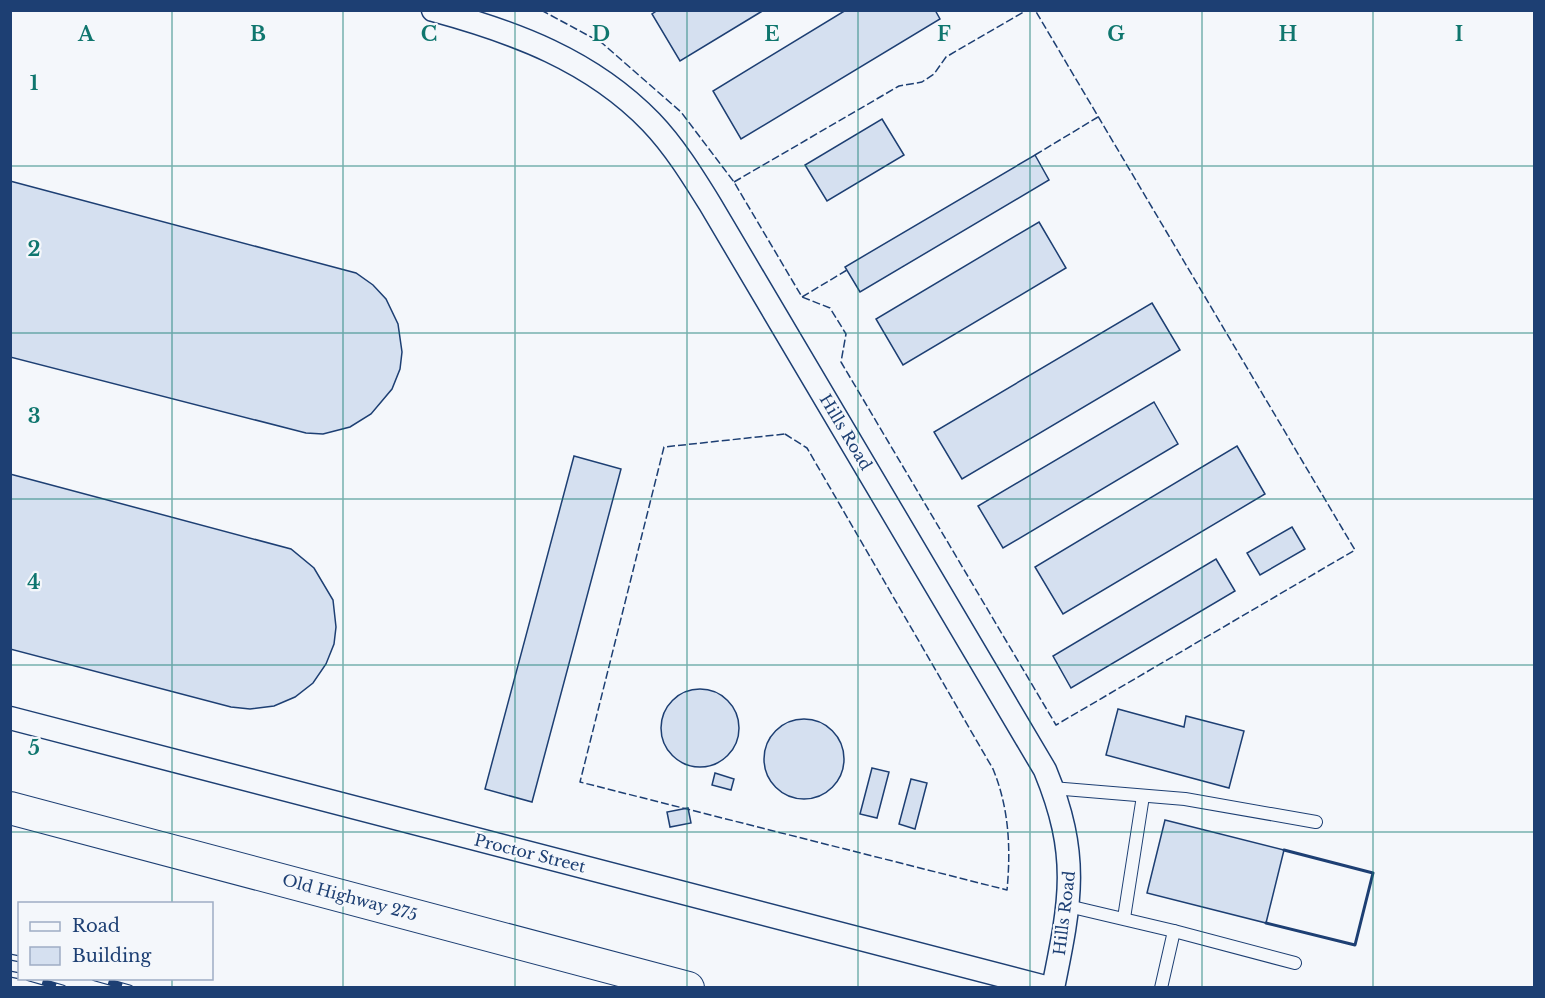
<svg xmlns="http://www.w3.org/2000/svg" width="1545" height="998" viewBox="0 0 1545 998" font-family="'Libre Baskerville',serif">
<rect width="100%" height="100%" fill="#f4f7fb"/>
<!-- building -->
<g fill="#d5e0f0" stroke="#1d3f73" stroke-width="1.5">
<path d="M658 10H764L680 61 652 14Z"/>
<path d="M846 10H935L940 19 741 139 713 91Z"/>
<path d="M882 119 904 155 827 201 805 165Z"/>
<path d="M1035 155 1049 180 860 292 845 267Z"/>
<path d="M10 181 356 273 373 285 386 299 398 324 402 352 400 369 392 389 371 414 350 427 323 434 306 433 10 357Z"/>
<path d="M1039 222 1066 268 903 365 876 319Z"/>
<path d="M1152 303 1180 350 962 479 934 432Z"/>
<path d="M1154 402 1178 444 1003 548 978 506Z"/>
<path d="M1237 446 1265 494 1063 614 1035 567Z"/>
<path d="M574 456 621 469 532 802 485 789Z"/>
<path d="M10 474 291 549 314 568 333 600 336 627 334 644 326 664 313 683 295 697 274 706 250 709 231 707 10 649Z"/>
<path d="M1292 527 1305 549 1260 575 1247 553Z"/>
<path d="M1216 559 1235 591 1071 688 1053 656Z"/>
<circle cx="700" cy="728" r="39"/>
<path d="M1118 709 1184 727 1186 716 1244 731 1229 788 1106 755Z"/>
<circle cx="804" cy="759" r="40"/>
<path d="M872 768 889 772 877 818 860 814Z"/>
<path d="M715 773 734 779 731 790 712 785Z"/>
<path d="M911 779 927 783 915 829 899 824Z"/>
<path d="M688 808 691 823 670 827 667 812Z"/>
<path d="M1165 820 1284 850 1266 923 1147 893Z"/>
</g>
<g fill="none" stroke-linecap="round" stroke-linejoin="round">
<defs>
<g id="lane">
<path d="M1052 788 1185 799 1316 822"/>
<path d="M1068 906 1174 931 1161 988"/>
<path d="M1124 918 1143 796"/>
<path d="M1174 931 1295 963"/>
</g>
<g id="street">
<path d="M433 10C514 32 591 60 651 122 674 146 692 175 710 204L1045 770C1080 855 1071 900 1053 988"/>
<path d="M10 718 1049 988"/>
</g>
<path id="secondary" d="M10 808 688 988"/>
</defs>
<!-- lane casing -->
<use href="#lane" stroke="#1d3f73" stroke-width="14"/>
<!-- street casing -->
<use href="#street" stroke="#1d3f73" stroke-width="25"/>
<!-- secondary casing -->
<use href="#secondary" stroke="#1d3f73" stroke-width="34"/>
<!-- lane -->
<use href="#lane" stroke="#f4f7fb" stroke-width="12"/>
<!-- street -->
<use href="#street" stroke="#f4f7fb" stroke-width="22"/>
<!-- secondary -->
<use href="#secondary" stroke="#f4f7fb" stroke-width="32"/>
<defs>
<g id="rail">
<path d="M10 957 20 959"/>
<path d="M10 974 20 976"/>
<path d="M29 978 63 988"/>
<path d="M95 978 130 988"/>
</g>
</defs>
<!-- rail casing -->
<use href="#rail" stroke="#1d3f73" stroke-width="7"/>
<!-- rail -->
<use href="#rail" stroke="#f4f7fb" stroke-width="4.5" stroke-dasharray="14" stroke-linecap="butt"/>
<!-- fence -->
<g stroke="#1d3f73" stroke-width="1.5" stroke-dasharray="8 3" stroke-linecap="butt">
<path d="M541 10 602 43 681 112 734 182 802 297 830 308 846 334 841 362 1056 725 1355 550 1035 10"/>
<path d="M1035 155 1098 117"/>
<path d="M734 182 899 86 922 82 934 74 946 57 1027 10"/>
<path d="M802 297 847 270"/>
<path d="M785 434 807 448 993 769C1009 808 1011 848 1007 890L580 782 664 447Z"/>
</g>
<!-- wall -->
<path stroke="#1d3f73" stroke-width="3" d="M1266 923 1355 945 1373 873 1284 850"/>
</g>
<!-- grid -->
<path fill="none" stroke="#0f766e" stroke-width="1.5" stroke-opacity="0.55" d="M172 10V904M343 10V988M515 10V988M687 10V988M858 10V988M1030 10V988M1202 10V988M1373 10V988M10 166H1534M10 333H1534M10 499H1534M10 665H1534M10 832H1534M172 978V988"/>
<g text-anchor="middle" stroke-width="4.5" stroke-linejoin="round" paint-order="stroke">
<!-- street labels -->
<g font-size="16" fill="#1d3f73" stroke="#f4f7fb">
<text transform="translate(846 432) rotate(59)" y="6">Hills Road</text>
<text transform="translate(530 853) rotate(14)" y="6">Proctor Street</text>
<text transform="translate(350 897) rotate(15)" y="6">Old Highway 275</text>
<text transform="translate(1064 913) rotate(-83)" y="6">Hills Road</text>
</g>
</g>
<g font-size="20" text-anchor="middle" font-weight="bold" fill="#0f766e" stroke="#f4f7fb" stroke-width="4.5" stroke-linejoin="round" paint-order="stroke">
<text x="86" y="41">A</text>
<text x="258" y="41">B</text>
<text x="429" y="41">C</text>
<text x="601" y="41">D</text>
<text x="772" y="41">E</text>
<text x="944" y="41">F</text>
<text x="1116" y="41">G</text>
<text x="1288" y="41">H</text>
<text x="1459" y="41">I</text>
<text x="34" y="90">1</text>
<text x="34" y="256">2</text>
<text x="34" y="423">3</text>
<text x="34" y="589">4</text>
<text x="34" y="755">5</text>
</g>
<!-- border -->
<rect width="1545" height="998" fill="none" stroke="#1d3f73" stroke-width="24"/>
<!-- legend -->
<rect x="18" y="902" width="195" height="78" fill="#f4f7fb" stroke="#9eadc5" stroke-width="1.5"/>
<rect x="30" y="922" width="30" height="9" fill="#f4f7fb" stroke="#9eadc5" stroke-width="1.5"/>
<text x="72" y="932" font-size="18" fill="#1d3f73">Road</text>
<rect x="30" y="947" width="30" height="18" fill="#d5e0f0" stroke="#9eadc5" stroke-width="1.5"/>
<text x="72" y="962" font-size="18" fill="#1d3f73">Building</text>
</svg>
